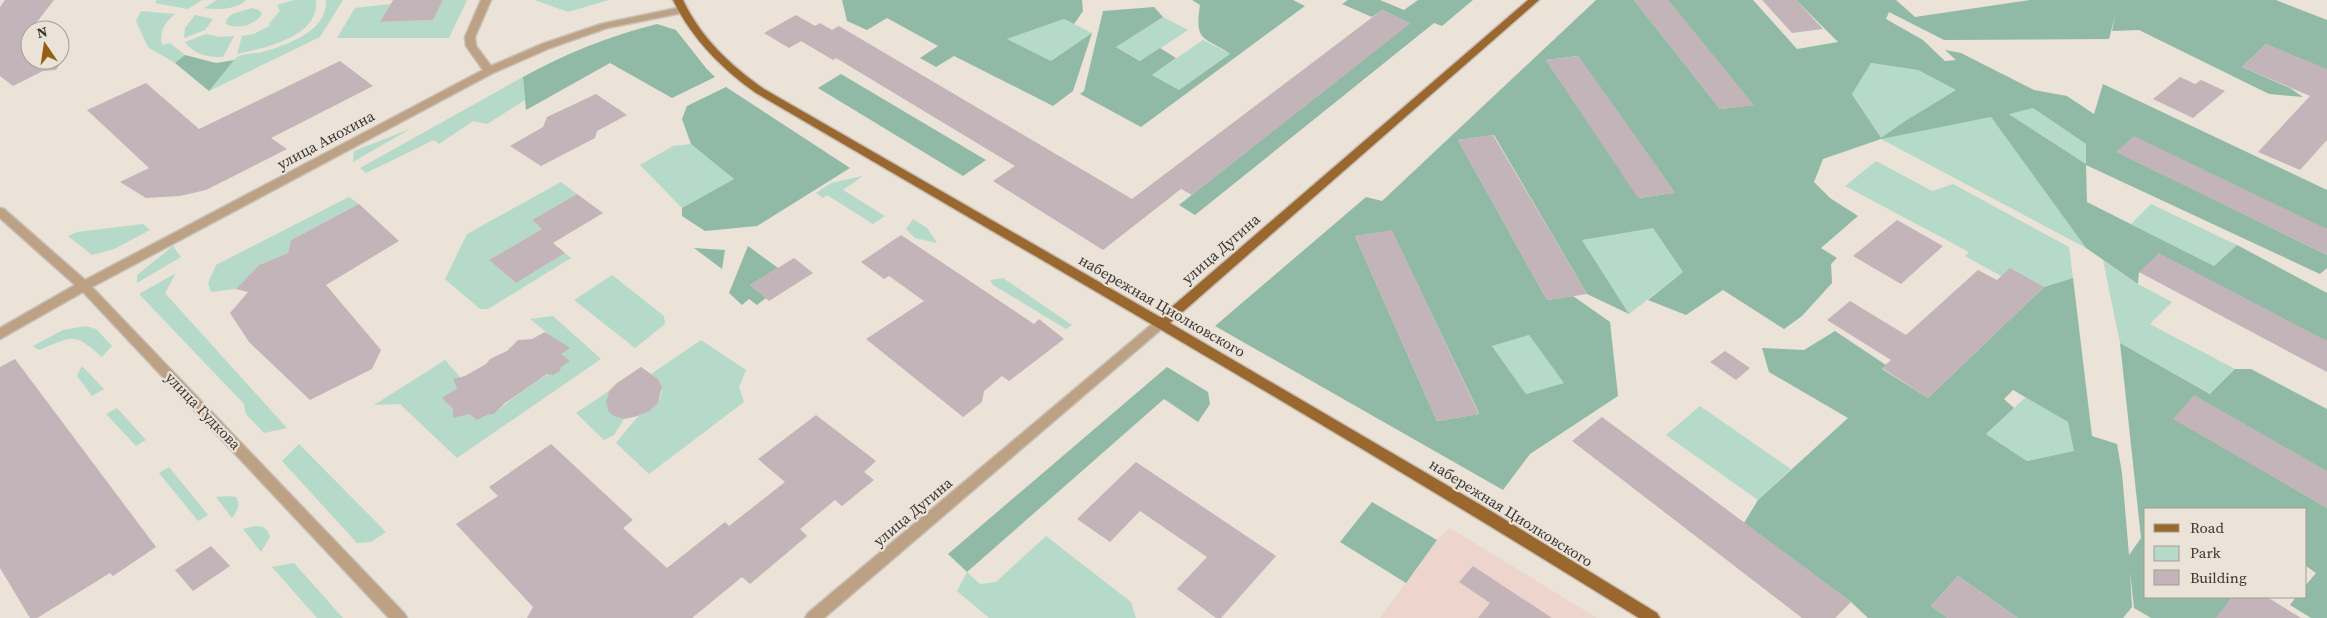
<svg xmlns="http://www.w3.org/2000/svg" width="2327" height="618" viewBox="0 0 2327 618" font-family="'Source Serif 4',serif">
<rect width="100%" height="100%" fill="#ebe2d8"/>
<!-- industrial -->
<path fill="#edd4cc" d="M1450 528 1597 618H1380L1437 540Z"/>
<!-- green -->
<g fill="#b6dac9">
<path d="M157 0H202L188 9 155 3Z"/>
<path d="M217 0H246C236 10 217 10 204 8Z"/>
<path d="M294 0H316C320 37 264 48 237 54L242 36 254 34 271 25 269 24 280 11 277 5Z"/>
<path d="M326 0H343L320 37 209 91C217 81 226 66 236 58 242 53 255 54 262 52 287 45 328 31 326 0Z"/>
<path d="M443 0H467L449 38H337L355 8 390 4 381 22 433 20Z"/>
<path d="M535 0H609L568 12Z"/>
<path d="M252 8 259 10 262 14C255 25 238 30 226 24L227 19 232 14Z"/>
<path d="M141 11 175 14C165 22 159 31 162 45L170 43 185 55 175 63 148 47 136 21Z"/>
<path d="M195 15 213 19 205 30 184 38 185 28Z"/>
<path d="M1163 17 1188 30 1141 61 1116 47Z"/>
<path d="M1064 19 1092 33 1051 61 1007 39Z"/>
<path d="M206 34 219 37 234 36 223 57C207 57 195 55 185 42Z"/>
<path d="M1203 40 1231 54 1179 90 1152 75Z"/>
<path d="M1871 63 1918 70 1956 90 1905 121 1882 138 1991 117 2086 248 1881 139 1852 93Z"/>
<path d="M523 77 525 100 487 124 473 121 439 144 434 140 366 173 360 168Z"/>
<path d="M2033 108 2086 144V164L2008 113Z"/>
<path d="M410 129 353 162 354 151Z"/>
<path d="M691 144 734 179 682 208 640 165 673 146Z"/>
<path d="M1876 161 1932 191 1953 184 2069 247 2073 278 2044 287 2001 276 1965 256 1969 252 1845 186Z"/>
<path d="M863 176 843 190 885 216 873 224 827 195 823 198 816 193 831 183Z"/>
<path d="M561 182 577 194 532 220 542 229 489 260 516 283 565 253 571 258 488 309H480L445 279 467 234Z"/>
<path d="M349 197 359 204 291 240 288 253 259 265 236 289 211 292 208 283 216 265Z"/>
<path d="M2151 204 2237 245 2214 266 2131 224Z"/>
<path d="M913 219 927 228 937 243 915 238 906 229Z"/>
<path d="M143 224 150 230 114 249 92 255 68 236 77 232Z"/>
<path d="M1653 227 1683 272 1629 314 1582 240Z"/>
<path d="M173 246 181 257 137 283V275Z"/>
<path d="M2103 260 2138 284 2172 302 2150 324 2235 369 2211 394 2120 343Z"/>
<path d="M176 273 165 293 287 428 264 433 246 414 244 404 139 294Z"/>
<path d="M612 275 664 316 665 324 635 348 574 300Z"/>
<path d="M1003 278 1072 325 1066 329 993 285 990 280Z"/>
<path d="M553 316 601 359 457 458 400 404 374 405 445 360 460 377 455 383 457 388 443 398 453 409V415L458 417 467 412 477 420 487 415 494 414C517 393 543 377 570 361L561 354 556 340 530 319Z"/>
<path d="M86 326 96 329 112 346 102 357C73 332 74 336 39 350L33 346 63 330Z"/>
<path d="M1529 335 1565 383 1526 394 1492 346Z"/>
<path d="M701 340 746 370 739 387 744 402 649 474 616 443C623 435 629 426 637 418 649 406 661 410 662 387L658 379 651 374Z"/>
<path d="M82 366 104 389 92 396 77 376Z"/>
<path d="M609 391C605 407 608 414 624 419L614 435 604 440 576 413Z"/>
<path d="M2026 397 2068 422 2075 451 2027 461 1986 434Z"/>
<path d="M1700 406 1791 469 1758 500 1666 435Z"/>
<path d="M117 408 146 440 136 446 106 414Z"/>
<path d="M299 444 386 532 371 542 357 543 282 461Z"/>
<path d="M169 467 208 515 198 521 159 473Z"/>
<path d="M228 496 236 497C241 505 237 511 232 518L216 497Z"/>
<path d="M255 526C264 526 267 528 270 537L261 552 243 529Z"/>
<path d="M1046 536 1131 602 1136 618H989L957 591 967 572 980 584 996 582Z"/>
<path d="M294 563 343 618H317L272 567Z"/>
</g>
<!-- forest -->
<g fill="#90baa6" fill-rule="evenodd">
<path d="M842 0H1082L1083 11 1074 24 1064 19 1007 39 1051 61 1092 33 1073 91 1053 106 954 56 936 67 920 58 938 46 887 18 867 30 847 21Z"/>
<path d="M1192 0H1293L1305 6 1141 127 1080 94 1084 91 1103 11 1154 7 1163 17 1116 47 1140 61 1160 48 1176 58 1152 75 1179 90 1230 54C1205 36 1194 44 1200 5Z"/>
<path d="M1348 0H1380L1404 10 1418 0H1473L1442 26 1434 23 1195 215 1179 205 1410 23 1382 10 1372 17 1342 4Z"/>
<path d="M1596 0H1634L1720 109 1753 105 1668 0H1753L1797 49 1838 42 1796 0H1896L1915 17 2030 0H2276L2327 20V70L2266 44 2242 67 2290 88 2303 97 2269 94 2139 30 2112 31 2115 16 2109 39 1944 40 1889 12 1886 19 1923 40 1945 61 1956 60 1945 50 1961 53 2034 90 2067 96 2094 114 2103 84 2327 190V229L2117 152 2327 255V268L2320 274 2086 165 2087 202 2214 266 2237 245 2327 293V341L2139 272 2138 284 2086 248 1991 117 1881 139 1823 159 1814 182 1830 198 1858 216 1821 248 1837 258 1831 264 1832 283 1802 316 1784 329 1723 290 1686 315 1648 300 1683 272 1653 228 1582 240 1629 314 1587 294 1494 135 1458 140 1547 300 1573 296 1610 322 1618 396 1530 454 1503 490 1215 326 1366 197 1382 201ZM1578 56 1675 193H1674L1639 198 1546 60ZM1871 63 1918 70 1956 90 1905 121 1881 138 1852 94ZM2033 108 2086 144V164L2009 114ZM1392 231 1479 413V414L1437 421 1355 236ZM1529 335 1564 383 1526 394 1492 346Z"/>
<path d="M657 24 676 30 706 68 715 77 672 98 610 63 526 110 523 77C567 53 609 36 657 24Z"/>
<path d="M185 55 216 63 234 60 209 91 175 63Z"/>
<path d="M841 74 986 160 963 176 818 88Z"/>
<path d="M726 87 850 168 757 226 705 231 682 216V208L734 179 691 144 682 119 687 106Z"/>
<path d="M748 246 778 268 750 285 766 298 757 305 749 299 742 305 729 293Z"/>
<path d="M694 248 725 250 722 269Z"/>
<path d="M2073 278 2092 436 2117 444 2122 473 2129 555 2141 538 2120 343 2210 394 2235 369H2251L2327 409V471L2174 418 2327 508V618H2311L2290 605 2296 597H2306V585L2316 573 2306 566V509H2146V597H2232L2217 618H2151L2134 608 2130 571 2132 607 2123 618H2018L1958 576 1931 606 1948 618H1868L1851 602 1744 523 1758 500 1848 418 1769 372 1762 348 1804 350 1835 331 1886 365 1882 369 1928 398 2044 287ZM2013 390 2068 422 2074 451 2027 461 1986 434 2014 408 2004 399Z"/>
<path d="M1167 367 1208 392 1210 404 1198 422 1164 399 967 572 948 554Z"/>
<path d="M1372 502 1437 540 1406 583 1340 542Z"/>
</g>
<!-- building -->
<g fill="#c2b4b8">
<path d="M5 0H54L33 27 37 30H30V60H60V48L67 53 56 70 43 71 13 86 0 76V7Z"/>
<path d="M393 0H443L433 20 380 22Z"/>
<path d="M1634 0H1668L1754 105 1720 109Z"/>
<path d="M1762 0H1796L1823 29 1792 33Z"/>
<path d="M1382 10 1411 23 1192 195 1181 189 1103 250 993 181 1015 166 836 58 833 60 801 41 789 48 764 33 796 15 815 26 820 23 832 30 839 26 1132 199Z"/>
<path d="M2266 44 2327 69V140L2300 170 2258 152 2310 96 2242 67Z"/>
<path d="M1578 56 1612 103 1675 193 1638 198 1546 60Z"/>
<path d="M340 61 373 86 271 138 287 149 206 190 180 196 146 198 120 182 149 168 87 110 146 83 199 129Z"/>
<path d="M2180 77 2195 84 2201 80 2225 91 2193 118 2153 99Z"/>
<path d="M596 94 627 115 597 131 595 138 541 166 510 146 543 127 547 117Z"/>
<path d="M1493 135 1525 189 1587 294 1547 300 1458 140Z"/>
<path d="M2134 136 2327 229V255L2116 152Z"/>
<path d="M577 194 603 213 553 243 565 253 516 283 489 260 542 229 532 220Z"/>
<path d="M359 204 399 241 326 285 381 350 372 369 310 400 249 342 230 313 248 292 236 289 259 265 288 253 291 240Z"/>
<path d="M1897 220 1943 246 1901 284 1853 256Z"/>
<path d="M1392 230 1467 389 1479 414 1437 421 1355 236Z"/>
<path d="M901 235 1034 324 1039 319 1064 339 1009 381 1002 376 984 391 982 402 963 417 866 339 924 301 889 276 884 279 861 262Z"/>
<path d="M2159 253 2327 341V372L2139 272Z"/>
<path d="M794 258 813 273 769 301 750 285Z"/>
<path d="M2010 268 2044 287 1928 398 1882 368 1891 360 1827 320 1850 301 1906 335 1978 270 1997 280Z"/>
<path d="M545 332 570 348 561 354 570 361 561 367 560 371 553 375 547 374 505 403 494 414 487 415 477 420 469 414 453 418V409L442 398 457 388 453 379 465 376 486 364 490 359 507 351 518 340 532 339Z"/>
<path d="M1725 351 1750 368 1736 380 1710 362Z"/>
<path d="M15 359 156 547 113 576 110 573 37 618H30L0 568V367Z"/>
<path d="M641 367 658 379 662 387 658 403 649 411 638 416 624 419 614 416 609 412 606 402 609 391 617 383Z"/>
<path d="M2194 395 2327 471V508L2173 419Z"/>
<path d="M816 415 876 461 864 472 874 480 842 506 835 500 800 529 807 536 750 584 742 577 692 618H527L533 607 456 524 498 496 489 487 551 444 633 520 623 528 667 568 725 522 729 526 785 482 758 459Z"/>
<path d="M1602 417 1807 569 1851 602 1835 618H1802L1572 441Z"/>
<path d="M1136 462 1276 556 1221 618H1216L1177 589 1207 557 1140 511 1110 542 1077 519Z"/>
<path d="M211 546 230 566 193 591 175 570Z"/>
<path d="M1473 566 1552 618H1478L1490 603 1459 582Z"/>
<path d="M1958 576 2018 618H1948L1931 606Z"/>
<path d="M2232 597H2267L2301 618H2216Z"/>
</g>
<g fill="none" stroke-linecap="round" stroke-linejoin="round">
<defs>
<g id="minor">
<path d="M481 0H491L475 37 476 46 491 66 542 44 601 24 682 7 687 10 682 13 607 28 550 48 493 73 92 287 404 613 407 618H389L83 292 0 339V328L75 285 0 218V208L4 209 85 280 483 70 466 46 465 37Z"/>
<path d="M1161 318 1167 323 1165 326 824 618H805L808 613 1157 320Z"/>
</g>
<path id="major" d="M673 0H683C701 38 730 65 764 89L1160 317 1528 0H1539L1170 323 1491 511 1657 613 1660 618H1639C1349 437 1052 266 756 93 721 68 692 39 673 0Z"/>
</defs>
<!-- minor casing -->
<use href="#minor" stroke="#c8c0b7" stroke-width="3"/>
<!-- major casing -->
<use href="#major" stroke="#c8c0b7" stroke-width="3"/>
<!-- minor -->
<use href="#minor" fill="#bda185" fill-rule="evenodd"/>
<!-- major -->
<use href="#major" fill="#9a672f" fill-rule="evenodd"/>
</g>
<g text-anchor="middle" stroke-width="4.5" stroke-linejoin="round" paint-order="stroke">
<!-- street labels -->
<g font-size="15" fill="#3a3632" stroke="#ebe2d8">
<text transform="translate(326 140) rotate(-28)" y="5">улица Анохина</text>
<text transform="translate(1221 249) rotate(-41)" y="5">улица Дугина</text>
<text transform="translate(1162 306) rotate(30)" y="5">набережная Циолковского</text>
<text transform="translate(203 411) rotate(46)" y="5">улица Гудкова</text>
<text transform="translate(913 512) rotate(-40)" y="5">улица Дугина</text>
<text transform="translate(1511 513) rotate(32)" y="5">набережная Циолковского</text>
</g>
</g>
<!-- legend -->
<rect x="2144" y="508" width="162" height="90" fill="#ebe2d8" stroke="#a49d96"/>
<rect x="2154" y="524" width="25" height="8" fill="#9a672f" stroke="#a49d96"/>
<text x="2190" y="533" font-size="15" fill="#3a3632">Road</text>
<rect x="2154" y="546" width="25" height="15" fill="#b6dac9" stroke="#a49d96"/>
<text x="2190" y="558" font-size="15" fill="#3a3632">Park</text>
<rect x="2154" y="570" width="25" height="15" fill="#c2b4b8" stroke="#a49d96"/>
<text x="2190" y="583" font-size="15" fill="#3a3632">Building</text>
<!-- north arrow -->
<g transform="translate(45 45) rotate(347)"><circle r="24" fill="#ebe2d8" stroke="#a49d96"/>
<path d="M0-4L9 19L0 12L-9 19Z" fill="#956016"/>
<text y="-8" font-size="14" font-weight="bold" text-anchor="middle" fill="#3a3632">N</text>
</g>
</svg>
